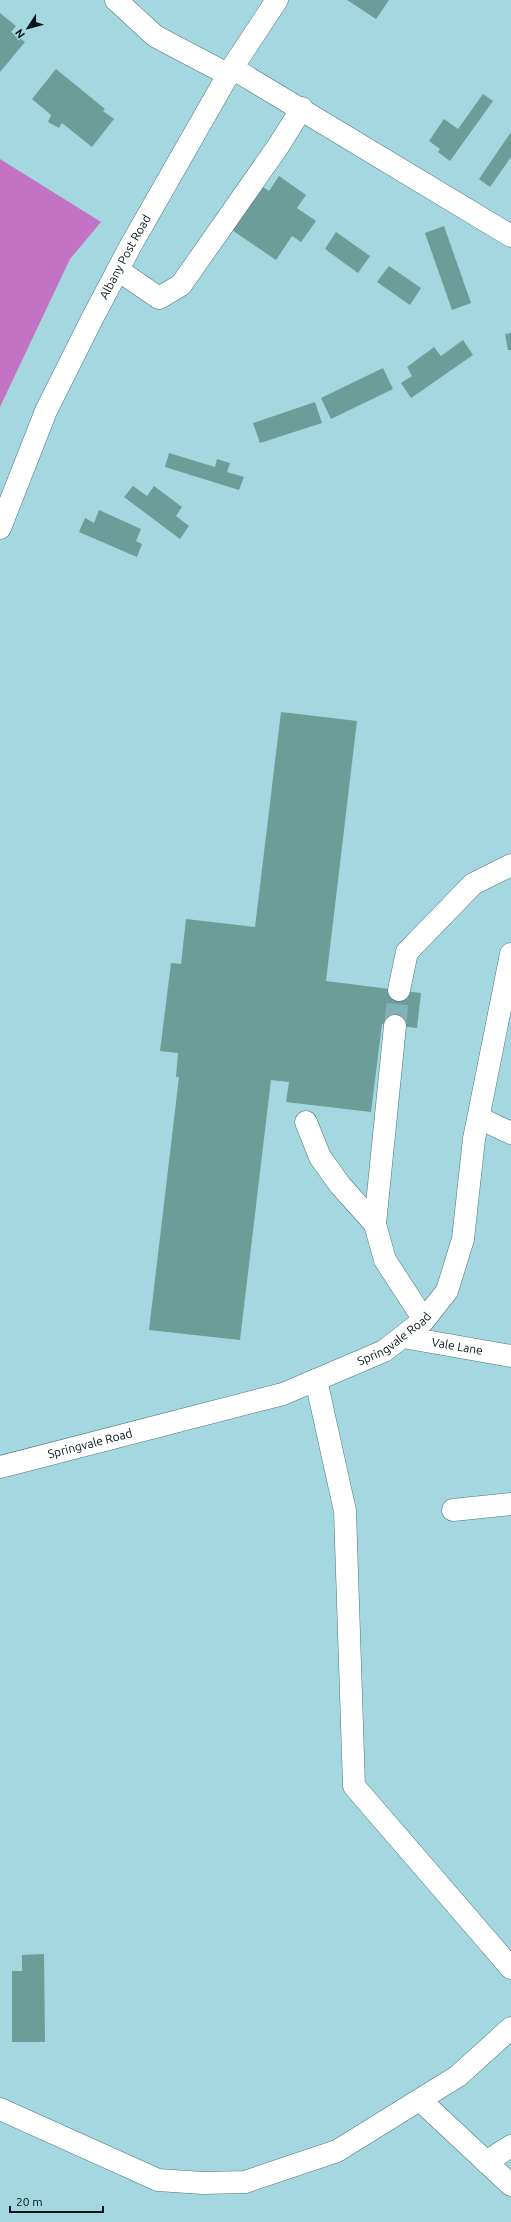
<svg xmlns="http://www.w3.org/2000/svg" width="511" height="2222" viewBox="0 0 511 2222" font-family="Ubuntu,sans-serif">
<rect width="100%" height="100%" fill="#a4d7df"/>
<!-- forest -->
<path fill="#c472c3" d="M0 159 101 222 70 259 0 407Z"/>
<!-- building -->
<g fill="#6c9d98">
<path d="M347 0H389L376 19Z"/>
<path d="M0 13 16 26 11 32 25 42 0 72Z"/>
<path d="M56 69 105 109 103 111 114 119 92 147 62 123 59 128 48 122 51 115 32 99Z"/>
<path d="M483 94 493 101 450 161 438 152 440 149 429 141 444 119 458 129Z"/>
<path d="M511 132V157L490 187 479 179Z"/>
<path d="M279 176 306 195 297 208 316 221 301 242 292 236 276 260 226 226 256 182 269 191Z"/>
<path d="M444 226 471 303 452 310 425 233Z"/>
<path d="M336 232 370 256 358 273 325 249Z"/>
<path d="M389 266 421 288 410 305 377 282Z"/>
<path d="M511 333V350H508L505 334Z"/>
<path d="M463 340 473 355 411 398 401 383 412 376 407 367 434 347 441 356Z"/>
<path d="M383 368 393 389 331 419 321 398Z"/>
<path d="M315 402 322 423 260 443 253 423Z"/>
<path d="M169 453 215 467 217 459 230 463 227 472 244 477 239 490 165 467Z"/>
<path d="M133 486 147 496 154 486 182 507 176 516 189 526 180 539 124 497Z"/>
<path d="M99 510 141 529 136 541 142 544 137 557 79 532 85 518 94 523Z"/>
<path d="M281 712 357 721 326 981 421 993 417 1028 382 1024 371 1112 286 1102 289 1082 271 1080 240 1340 149 1330 179 1077H176L178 1053 160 1051 171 963 181 964 186 919 255 927Z"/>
<path d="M44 1954 45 2042H12V1971H22V1955Z"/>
</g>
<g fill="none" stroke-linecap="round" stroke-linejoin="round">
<!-- minor-tunnel -->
<path stroke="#84b0b7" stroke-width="22" stroke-dasharray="22 11" stroke-linecap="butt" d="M395 1026 399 990"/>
<defs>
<g id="minor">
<path d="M116 0 155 36 229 75"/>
<path d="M232 68 511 236"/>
<path d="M118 270 159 298 181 285 279 145 302 108"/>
<path d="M399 990 407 952 473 884 511 865"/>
<path d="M395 1026 375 1224 385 1260 424 1320"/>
<path d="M479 1118 511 1133"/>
<path d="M306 1122 320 1157 340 1185 375 1224"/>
<path id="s1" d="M403 1337 511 1356"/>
<path d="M316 1380 345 1511 354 1786 511 1968"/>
<path id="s2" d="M0 1467 283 1394 384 1351 424 1320 447 1291 463 1239 474 1139 511 954"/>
<path d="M453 1510 511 1504"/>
<path d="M420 2100 511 2185"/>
<path d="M0 2109 158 2180 203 2183 245 2182 337 2151 458 2076 511 2028"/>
<path d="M486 2162 511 2146"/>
</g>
<g id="major">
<path id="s3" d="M0 528 46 411 93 317 131 245 232 68 277 0"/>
</g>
</defs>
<!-- minor casing -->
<use href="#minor" stroke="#47787f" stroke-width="23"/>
<!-- major casing -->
<use href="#major" stroke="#47787f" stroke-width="23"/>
<!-- minor -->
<use href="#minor" stroke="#fff" stroke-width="22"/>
<!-- major -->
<use href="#major" stroke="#fff" stroke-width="22"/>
</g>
<g text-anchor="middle" stroke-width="4" stroke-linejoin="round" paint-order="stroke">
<!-- street labels -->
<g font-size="12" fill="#021416" stroke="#a4d7df">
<text dy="4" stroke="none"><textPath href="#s3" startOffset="299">Albany Post Road</textPath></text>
<text dy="4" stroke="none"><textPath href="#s2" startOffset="417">Springvale Road</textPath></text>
<text dy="4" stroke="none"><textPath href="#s1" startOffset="55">Vale Lane</textPath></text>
<text dy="4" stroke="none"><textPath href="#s2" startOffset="93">Springvale Road</textPath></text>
</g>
</g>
<!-- north arrow -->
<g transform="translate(28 28) rotate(234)" stroke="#a4d7df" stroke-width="3" paint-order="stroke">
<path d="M0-3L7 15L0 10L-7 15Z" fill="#021416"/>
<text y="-6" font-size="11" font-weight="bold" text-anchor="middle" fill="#021416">N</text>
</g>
<!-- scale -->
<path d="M10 2206v6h93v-6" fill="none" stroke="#021416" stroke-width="2"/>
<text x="16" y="2206" font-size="12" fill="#021416" stroke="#a4d7df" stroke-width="3" paint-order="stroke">20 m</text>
</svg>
